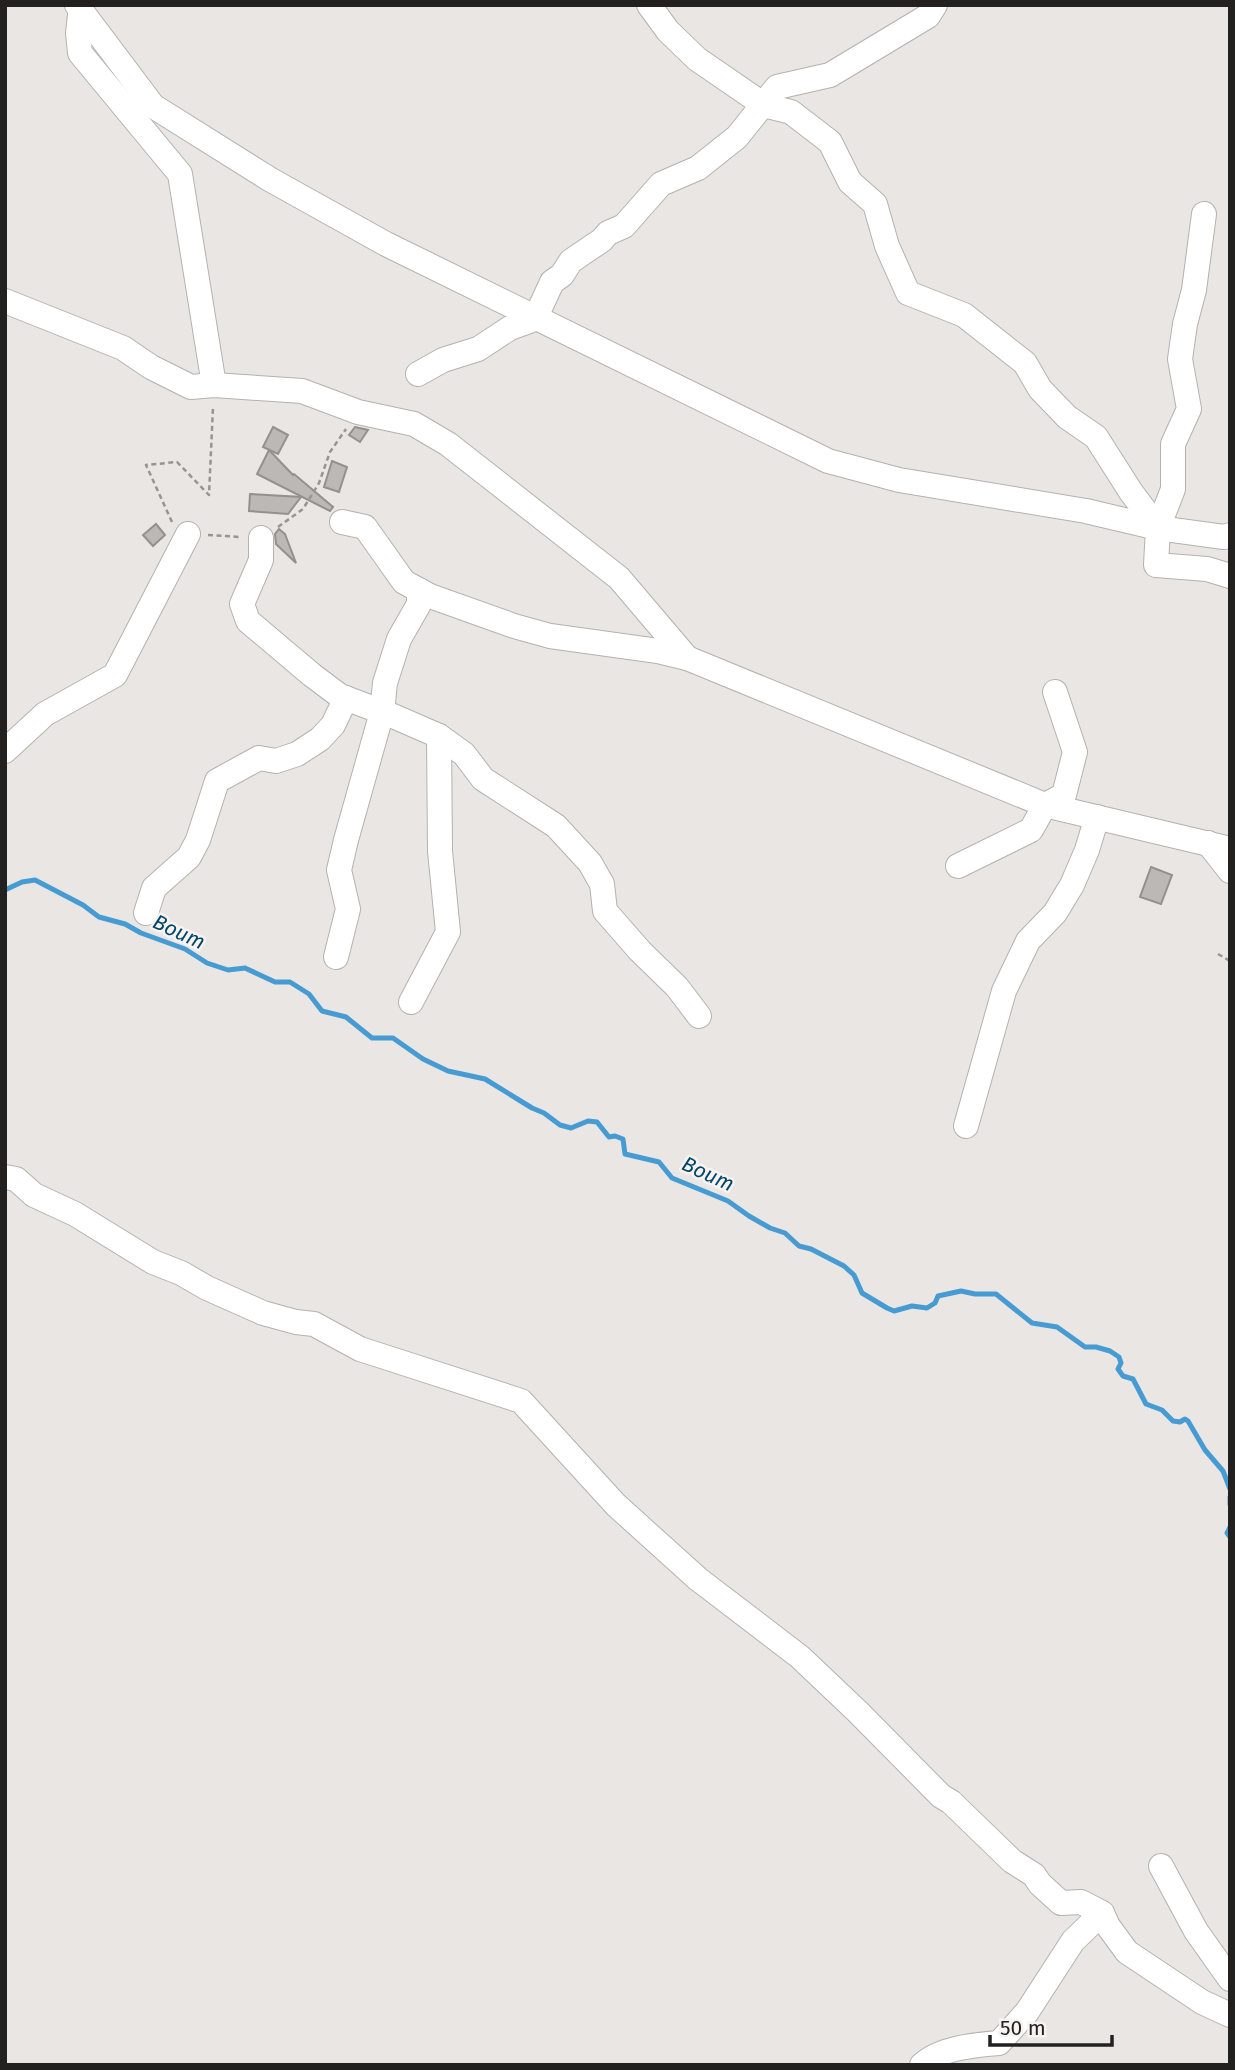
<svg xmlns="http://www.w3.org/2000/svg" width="1235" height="2070" viewBox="0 0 1235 2070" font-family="'Fira Sans',sans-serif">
<rect width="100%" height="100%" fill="#eae6e4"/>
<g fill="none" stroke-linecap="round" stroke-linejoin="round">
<!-- stream -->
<g stroke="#469cd2" stroke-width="5">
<path d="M5 890 22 882 35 880 83 905 99 917 125 924 141 933 185 949 207 963 228 970 245 968 275 982H290L309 994 322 1011 346 1017 372 1038H393L423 1059 448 1071 485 1079 532 1108 544 1113 560 1125 571 1128 588 1121 597 1122 609 1137 615 1136 623 1139 625 1154 659 1162 672 1178 728 1201 749 1216 770 1228 785 1233 799 1246 811 1249 844 1266 854 1275 862 1293 887 1308 894 1311 912 1306 927 1308 935 1303 938 1296 961 1291 975 1294H996L1032 1323 1057 1327 1085 1347H1096L1110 1351 1119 1357 1121 1363 1118 1369 1123 1376 1133 1379 1146 1404 1162 1410 1173 1421 1180 1422 1185 1419 1188 1421 1205 1450 1223 1471 1230 1489"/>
<path d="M1230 1497V1504"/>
<path d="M1230 1527 1227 1533 1230 1537"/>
</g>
</g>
<!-- building -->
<g fill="#bcb8b6" stroke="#93908e" stroke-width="2">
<path d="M273 427 288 435 278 454 263 447Z"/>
<path d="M355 427 368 430 360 442 349 435Z"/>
<path d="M269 450 293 475 294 474 333 507 330 511 257 474Z"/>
<path d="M332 461 347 467 339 492 324 487Z"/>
<path d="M250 494 301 497 288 514 249 511Z"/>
<path d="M156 524 165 535 153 546 143 535Z"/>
<path d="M279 529 285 534 296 563 276 544 275 534Z"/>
<path d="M1151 867 1172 875 1161 904 1140 897Z"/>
</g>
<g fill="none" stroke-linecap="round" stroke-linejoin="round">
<defs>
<g id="minor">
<path d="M77 5 153 106 271 180 386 244 828 461 899 480 1086 511 1158 528 1131 492 1096 437 1067 417 1040 389 1025 363 964 315 908 293 887 246 875 204 850 182 830 142 791 112 764 105 697 59 668 31 649 5"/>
<path d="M81 6 78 33 80 53 180 174 214 385"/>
<path d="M5 301 123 348 151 367 191 387 214 385 302 391 358 412 414 424 448 444 619 578 687 658 1045 805 1230 849"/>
<path d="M418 374 443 360 478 349 510 328 535 319 552 282 562 275 571 261 602 240 608 233 624 226 661 184 698 168 737 137 777 87 830 75 928 16 935 5"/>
<path d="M342 522 365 527 404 582 430 596 514 626 550 636 658 651 687 658"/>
<path d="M1158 528 1173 489V444L1189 409 1180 359 1185 324 1194 290 1204 214"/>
<path d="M1230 535 1224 537 1158 528 1156 565 1207 569 1230 576"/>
<path d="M261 538V560L242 604 248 621 312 675 340 696 393 716 439 736 464 754 483 779 556 826 590 863 602 884 605 911 640 951 677 987 699 1016"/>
<path d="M5 751 45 714 115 675 188 534"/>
<path d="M1208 843 1230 871"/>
<path d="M958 866 1031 830 1045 805 1064 795 1075 752 1055 692"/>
<path d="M146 913 154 888 189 857 198 840 217 781 259 758 276 761 297 754 320 739 333 725 346 698"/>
<path d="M336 957 348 909 339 870 346 840 382 712 385 683 399 639 419 604V590"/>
<path d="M411 1002 448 932 440 851 439 736"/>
<path d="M966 1126 1004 991 1028 941 1055 913 1072 885 1087 850 1097 817"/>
<path d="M5 1177 16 1179 34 1195 75 1214 153 1262 181 1273 207 1288 263 1313 296 1322 314 1324 360 1349 521 1401 616 1505 698 1579 800 1657 858 1712 941 1796 951 1802 1012 1861 1034 1875 1040 1884 1061 1903 1081 1902 1102 1913 1108 1926 1127 1952 1202 2002 1230 2015"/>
<path d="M1161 1866 1196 1931 1230 1979"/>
<path d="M922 2065C940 2048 974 2045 999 2043L1027 2012 1073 1941 1102 1913"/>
</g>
</defs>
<!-- minor casing -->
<use href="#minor" stroke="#b4b1af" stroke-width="26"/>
<!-- path -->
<g stroke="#979492" stroke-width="2.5" stroke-dasharray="5 3.5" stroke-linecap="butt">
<path d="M172 522 146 465 177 462 209 495 213 407"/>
<path d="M278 527 303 509 319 483 330 452 346 429"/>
<path d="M208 535 240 537"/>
<path d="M1218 954 1230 961"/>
</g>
<!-- minor -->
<use href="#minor" stroke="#fff" stroke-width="24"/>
</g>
<g text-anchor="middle" stroke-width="5" stroke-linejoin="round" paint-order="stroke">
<!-- water labels -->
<g font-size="21" font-style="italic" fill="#00466a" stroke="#f7f3f1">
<text transform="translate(179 932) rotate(25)" y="7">Boum</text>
<text transform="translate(708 1174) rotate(25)" y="7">Boum</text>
</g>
</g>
<!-- border -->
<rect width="1235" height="2070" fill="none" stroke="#222120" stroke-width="14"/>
<!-- scale -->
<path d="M990 2035v10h122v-10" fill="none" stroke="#222120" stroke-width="3.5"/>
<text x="1000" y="2035" font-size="21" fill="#222120" stroke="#f7f3f1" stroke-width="5" paint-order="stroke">50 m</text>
</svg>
